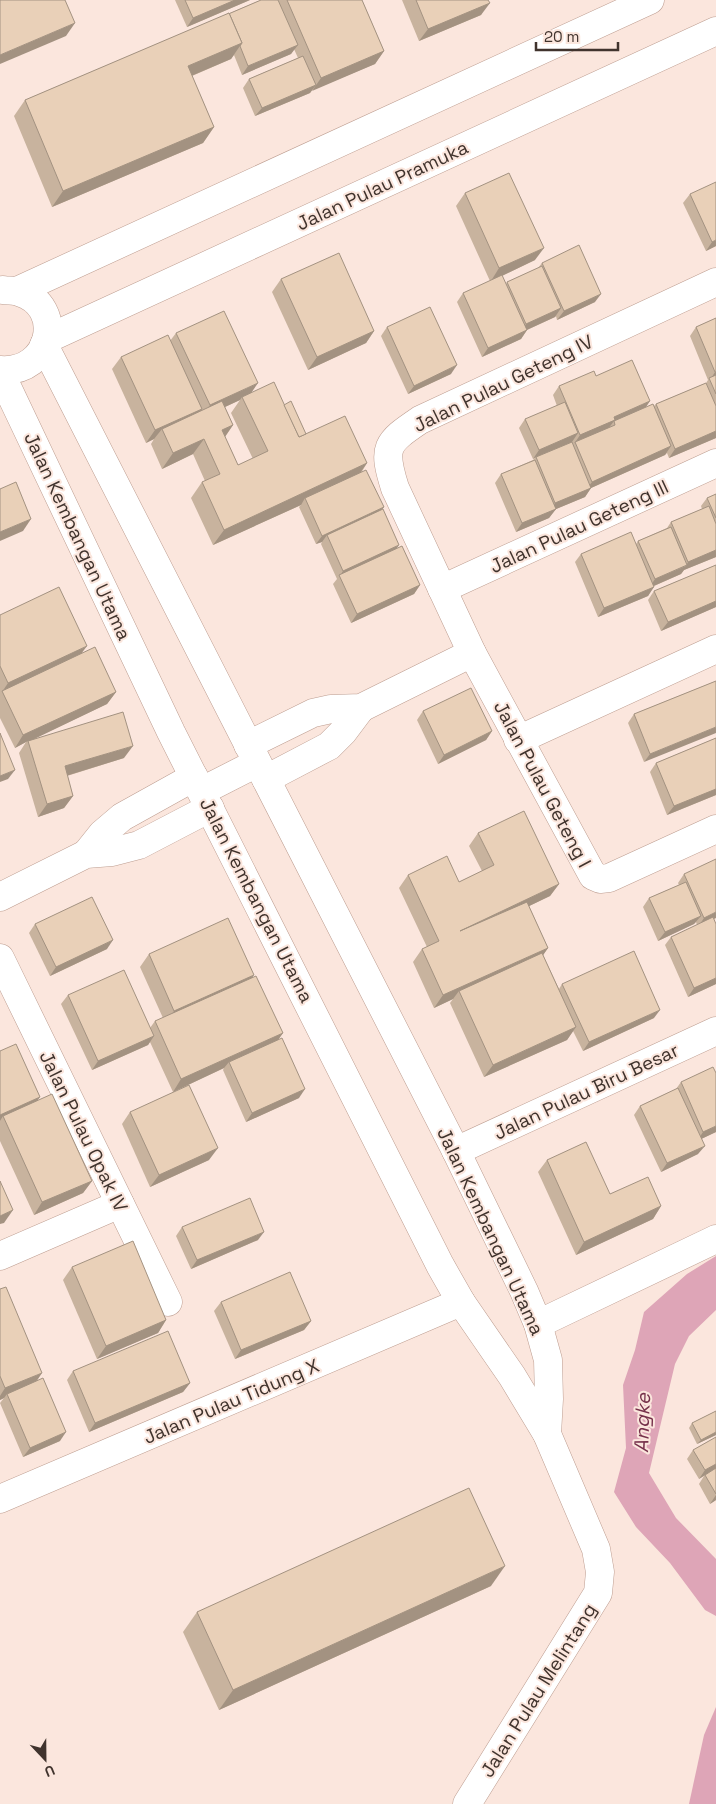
<svg xmlns="http://www.w3.org/2000/svg" width="716" height="1804" viewBox="0 0 716 1804" font-family="'Space Grotesk',sans-serif">
<rect width="100%" height="100%" fill="#fbe6dd"/>
<!-- water -->
<g fill="#dea5b7">
<path d="M716 1256V1310L689 1336 675 1364 649 1473 676 1518 716 1559V1616L705 1610 670 1563 636 1527 614 1492 626 1448 623 1385 635 1350 644 1312 687 1274Z"/>
<path d="M716 1707V1804H689L704 1735Z"/>
</g>
<g fill="none" stroke-linecap="round" stroke-linejoin="round">
<defs>
<g id="street">
<path d="M716 282 420 420C386 443 382 447 395 488L472 653 593 876 600 879 609 878 716 829"/>
<path d="M17 291 650 0"/>
<path d="M47 339 716 31"/>
<path d="M44 345 456 1151 524 1291 538 1324 548 1360 549 1399 547 1434"/>
<path d="M0 370C52 374 66 306 19 292 14 290 8 291 3 290"/>
<path d="M0 372 171 732 440 1265 461 1302 512 1376 547 1434 596 1549 600 1572 598 1593 467 1804"/>
<path d="M442 589 716 463"/>
<path d="M518 740 716 649"/>
<path d="M248 745 313 713 331 709 361 708 472 653"/>
<path d="M266 779 329 746 343 732 361 708"/>
<path d="M202 791 257 763"/>
<path d="M86 854 102 834 122 817 194 777"/>
<path d="M0 897 86 854 112 852 139 845 210 808"/>
<path d="M0 958 168 1302"/>
<path d="M456 1151 716 1031"/>
<path d="M0 1256 120 1204"/>
<path d="M538 1324 716 1239"/>
<path d="M0 1499 461 1302"/>
</g>
</defs>
<!-- street casing -->
<use href="#street" stroke="#bd9d90" stroke-width="29"/>
<!-- street -->
<use href="#street" stroke="#fff" stroke-width="28"/>
</g>
<!-- wall -->
<g fill="#c8b39e" fill-rule="evenodd">
<path d="M175 0H250L187 27Z"/>
<path d="M261 0H362L384 51 375 64 312 90 310 93 255 116 243 88 249 79 298 58 294 49 291 54 242 75 234 55 231 59 192 76 214 127 203 143 52 207 14 116 25 100Z"/>
<path d="M402 0H488L481 15 419 41Z"/>
<path d="M465 193 535 260 502 276 506 284 507 282 538 268 542 263 595 302 557 320 556 316 555 317 527 330 521 339 482 357 457 302 463 293 490 281 456 206Z"/>
<path d="M690 194 716 246 706 251 683 203Z"/>
<path d="M281 279 374 331 366 343 308 370 272 292Z"/>
<path d="M716 318V438L669 458 667 453 665 455 591 488 585 497 556 509 549 518 516 532 495 483 501 474 533 460 535 458 533 459 519 428 525 419 557 406 553 395 559 386 596 376 645 408 654 406 656 404 706 383 708 380 690 336 696 327Z"/>
<path d="M387 327 451 374 408 394 381 336Z"/>
<path d="M176 333 251 393 284 405 306 434 367 463 361 473 384 507 382 510 397 548 420 585 414 594 351 623 333 584 337 579 321 544 322 542 316 544 299 507 301 505 213 545 191 498 202 482 205 481 193 454 162 469 151 444 154 439 146 443 112 369 121 357 170 341ZM240 400 231 413 253 459 238 465 225 437 233 425 225 407Z"/>
<path d="M716 494V557L684 570 681 574 654 586 648 596 598 617 575 562 581 554 636 544 638 541 667 528 671 522 702 509 701 506 707 498Z"/>
<path d="M716 565V607L661 631 648 600 654 591Z"/>
<path d="M0 615 82 652 116 692 107 704 35 738 124 758 67 776 73 796 64 808 38 817 19 753 26 742 15 748 0 718Z"/>
<path d="M716 681 644 762 628 723 634 714Z"/>
<path d="M423 711 492 731 486 740 438 764 417 720Z"/>
<path d="M716 738V795L667 815 650 772 656 763Z"/>
<path d="M478 833 559 884 550 896 529 906 548 948 543 955 559 989 562 984 654 1018 583 1051 573 1031 567 1040 484 1077 450 1003 453 999 434 1008 413 962 422 949 427 947 399 888 408 875 459 882 482 871 469 846Z"/>
<path d="M684 874 714 919 716 984 688 997 665 945 671 937 697 925 696 922 694 924 658 941 643 907 649 898 679 885 678 883Z"/>
<path d="M35 924 107 949 50 976 29 933Z"/>
<path d="M149 954 252 977 283 1033 278 1039 299 1098 246 1122 223 1070 224 1068 173 1092 150 1042 148 1045 92 1070 61 1004 68 995 150 1028 155 1021 163 1018 140 967Z"/>
<path d="M0 1051 40 1097 37 1101 92 1181 83 1193 34 1215 0 1141Z"/>
<path d="M681 1082 716 1132 701 1139 698 1154 661 1172 634 1115 640 1106 676 1089Z"/>
<path d="M130 1112 209 1160 150 1187 122 1124Z"/>
<path d="M547 1160 610 1194 661 1206 653 1219 576 1255 538 1172Z"/>
<path d="M182 1227 258 1240 191 1269 176 1236Z"/>
<path d="M72 1267 166 1320 158 1333 97 1359 63 1280Z"/>
<path d="M0 1289 60 1441 23 1457 0 1403 4 1398 0 1400Z"/>
<path d="M221 1302 311 1321 304 1330 235 1359 214 1311Z"/>
<path d="M73 1371 190 1383 183 1392 89 1432 67 1380Z"/>
<path d="M716 1411V1435L697 1444 689 1428 692 1423Z"/>
<path d="M716 1437V1500L710 1504 699 1484 704 1476 699 1479 687 1459 693 1450Z"/>
<path d="M491 1586 219 1710 183 1632 197 1612Z"/>
</g>
<!-- shaded-wall -->
<g fill="#a39281">
<path d="M235 0H250L187 27 193 18Z"/>
<path d="M490 3 481 15 419 41 428 29Z"/>
<path d="M75 23 66 36 0 64V55Z"/>
<path d="M242 43 231 59 177 82 188 66Z"/>
<path d="M298 45 291 54 242 75 248 66Z"/>
<path d="M384 51 375 64 312 91 321 78Z"/>
<path d="M316 85 310 93 255 116 262 108Z"/>
<path d="M214 127 203 143 52 207 63 191Z"/>
<path d="M716 240V246L706 251 712 242Z"/>
<path d="M544 248 535 260 491 281 499 268Z"/>
<path d="M601 294 595 302 557 320 564 311Z"/>
<path d="M561 308 555 317 520 333 526 324Z"/>
<path d="M527 330 521 339 482 357 488 348Z"/>
<path d="M374 331 366 343 308 370 317 357Z"/>
<path d="M457 365 451 374 408 394 414 386Z"/>
<path d="M715 372H716V378L710 380Z"/>
<path d="M258 383 249 396 242 397 240 400 201 418 210 405Z"/>
<path d="M650 401 644 410 614 421 608 429 575 442 574 444 580 435 614 417Z"/>
<path d="M202 409 193 421 162 429 154 439 146 443 155 430Z"/>
<path d="M233 425 222 441V430Z"/>
<path d="M716 431V438L669 458 675 449Z"/>
<path d="M578 433 572 442 536 457 533 459 539 450Z"/>
<path d="M204 439 193 454 162 469 173 453Z"/>
<path d="M671 446 665 455 591 488 585 497 549 512 555 503 586 490 592 482Z"/>
<path d="M367 463 356 479 305 498 301 505 213 545 224 530Z"/>
<path d="M384 507 377 516 327 535 322 542 316 544 322 536Z"/>
<path d="M556 509 549 518 516 532 522 523Z"/>
<path d="M31 519 23 531 0 541V532Z"/>
<path d="M399 545 393 554 340 576 343 571Z"/>
<path d="M716 550V557L684 570 681 574 649 588 655 579 686 566 688 562Z"/>
<path d="M420 585 414 594 351 623 357 614Z"/>
<path d="M654 587 648 596 598 617 604 608Z"/>
<path d="M716 601V607L661 631 668 622Z"/>
<path d="M87 646 78 658 2 692 8 683Z"/>
<path d="M116 692 107 704 28 742V741L26 742 15 748 23 735Z"/>
<path d="M716 727V733L644 762 650 754Z"/>
<path d="M492 731 486 740 438 764 444 755Z"/>
<path d="M133 746 124 758 56 779 65 766Z"/>
<path d="M15 770 8 779 0 782V776Z"/>
<path d="M716 789V795L667 815 674 806Z"/>
<path d="M73 796 64 808 38 817 47 804Z"/>
<path d="M559 884 550 896 451 944 460 931Z"/>
<path d="M716 912V918L698 927 704 918Z"/>
<path d="M701 916 694 924 658 941 665 932Z"/>
<path d="M113 940 107 949 50 976 56 967Z"/>
<path d="M548 948 539 961 459 991 453 999 434 1008 443 995Z"/>
<path d="M254 975 245 988 165 1024 174 1011Z"/>
<path d="M716 978V984L688 997 694 988Z"/>
<path d="M660 1010 654 1018 583 1051 589 1042Z"/>
<path d="M576 1027 567 1040 484 1077 493 1065Z"/>
<path d="M283 1033 274 1046 229 1062 224 1068 173 1092 181 1079Z"/>
<path d="M154 1036 148 1045 92 1070 98 1061Z"/>
<path d="M305 1089 299 1098 246 1122 252 1113Z"/>
<path d="M40 1097 33 1106 3 1116 0 1121V1115Z"/>
<path d="M716 1126V1132L697 1141 703 1132Z"/>
<path d="M705 1146 698 1154 661 1172 667 1163Z"/>
<path d="M218 1148 209 1160 150 1187 159 1175Z"/>
<path d="M92 1181 83 1193 34 1215 42 1202Z"/>
<path d="M661 1206 653 1219 576 1255 584 1242Z"/>
<path d="M13 1210 4 1223 0 1224V1216Z"/>
<path d="M264 1232 258 1240 191 1269 197 1260Z"/>
<path d="M166 1320 158 1333 97 1359 106 1346Z"/>
<path d="M311 1321 304 1330 235 1359 241 1350Z"/>
<path d="M42 1373 34 1385 7 1394 4 1398 0 1400V1396L5 1388Z"/>
<path d="M190 1383 183 1392 89 1432 95 1423Z"/>
<path d="M66 1432 60 1441 23 1457 30 1448Z"/>
<path d="M716 1432V1435L697 1444 701 1440Z"/>
<path d="M716 1464V1469L705 1475 699 1479 705 1470Z"/>
<path d="M716 1495V1500L710 1504Z"/>
<path d="M505 1566 491 1586 219 1710 233 1690Z"/>
</g>
<!-- building -->
<g fill="#e9d0b8" stroke="#a39281">
<path d="M0 0H65L75 23 0 55Z"/>
<path d="M185 0H235L193 18Z"/>
<path d="M261 0H278L298 45 248 66 240 46 242 43 229 13 226 15Z"/>
<path d="M287 0H362L384 51 321 78Z"/>
<path d="M416 0H488L490 3 428 29Z"/>
<path d="M229 13 242 43 188 66 214 127 63 191 25 100Z"/>
<path d="M303 56 316 85 262 108 249 79Z"/>
<path d="M509 173 544 248 499 268 465 193Z"/>
<path d="M716 182V240L712 242 690 194Z"/>
<path d="M579 245 601 294 564 311 542 263Z"/>
<path d="M339 253 374 331 317 357 281 279Z"/>
<path d="M542 266 561 308 526 324 507 282Z"/>
<path d="M502 275 527 330 488 348 463 293Z"/>
<path d="M430 307 457 365 414 386 387 327Z"/>
<path d="M224 311 258 383 210 405 176 333Z"/>
<path d="M716 318V372H715L696 327Z"/>
<path d="M168 335 202 409 155 430 121 357Z"/>
<path d="M632 360 650 401 614 417 615 420 580 435 559 386 594 371 596 376Z"/>
<path d="M716 375V394L709 378Z"/>
<path d="M274 382 299 437 345 416 367 463 224 530 202 482 220 474 204 439 173 453 162 429 222 401 233 425 222 430 238 465 268 451 242 397Z"/>
<path d="M706 383 716 406V431L675 449 656 404Z"/>
<path d="M291 401 306 434 299 437 284 405Z"/>
<path d="M565 402 578 433 539 450 525 419Z"/>
<path d="M653 404 671 446 592 482 575 442 615 425 614 421Z"/>
<path d="M572 442 591 488 555 503 536 457Z"/>
<path d="M535 460 556 509 522 523 501 474Z"/>
<path d="M366 470 384 507 322 536 305 498Z"/>
<path d="M16 482 31 519 0 532V489Z"/>
<path d="M716 494V518L707 498Z"/>
<path d="M709 506 716 524V550L688 562 671 522Z"/>
<path d="M383 509 399 545 343 571 327 535Z"/>
<path d="M671 527 687 565 655 579 638 541Z"/>
<path d="M631 532 654 587 604 608 581 554Z"/>
<path d="M402 546 420 585 357 614 339 575Z"/>
<path d="M716 565V601L668 622 654 591Z"/>
<path d="M59 587 87 646 8 683 0 666V615Z"/>
<path d="M95 647 116 692 23 735 2 691Z"/>
<path d="M716 681V727L650 754 634 714Z"/>
<path d="M471 688 492 731 444 755 423 711Z"/>
<path d="M123 712 133 746 65 766 73 796 47 804 28 741Z"/>
<path d="M0 733 15 770 0 776Z"/>
<path d="M716 738V789L674 806 656 763Z"/>
<path d="M524 811 559 884 460 931 527 902 548 948 443 995 422 949 439 941 408 875 447 856 459 882 494 865 478 833Z"/>
<path d="M716 859V912L704 918 684 874Z"/>
<path d="M686 882 701 916 665 932 649 898Z"/>
<path d="M92 897 113 940 56 967 35 924Z"/>
<path d="M713 917 716 924V978L694 988 671 937Z"/>
<path d="M228 918 254 975 174 1011 149 954Z"/>
<path d="M634 951 660 1010 589 1042 562 984Z"/>
<path d="M542 953 576 1027 493 1065 459 991Z"/>
<path d="M124 970 154 1036 98 1061 68 995Z"/>
<path d="M256 976 283 1033 181 1079 155 1021Z"/>
<path d="M282 1038 305 1089 252 1113 229 1062Z"/>
<path d="M16 1044 40 1097 0 1115V1051Z"/>
<path d="M713 1067 716 1073V1126L703 1132 681 1082Z"/>
<path d="M189 1085 218 1148 159 1175 130 1112Z"/>
<path d="M678 1088 705 1146 667 1163 640 1106Z"/>
<path d="M52 1094 92 1181 42 1202 3 1116Z"/>
<path d="M586 1142 610 1194 648 1177 661 1206 584 1242 547 1160Z"/>
<path d="M0 1181 13 1210 0 1216Z"/>
<path d="M250 1198 264 1232 197 1260 182 1227Z"/>
<path d="M133 1241 166 1320 106 1346 72 1267Z"/>
<path d="M290 1272 311 1321 241 1350 221 1302Z"/>
<path d="M6 1287 42 1373 5 1388 0 1376V1289Z"/>
<path d="M168 1331 190 1383 95 1423 73 1371Z"/>
<path d="M43 1378 66 1432 30 1448 7 1394Z"/>
<path d="M716 1411V1432L701 1440 692 1423Z"/>
<path d="M716 1437V1464L705 1470 693 1450Z"/>
<path d="M716 1468V1494L705 1475Z"/>
<path d="M469 1488 505 1566 233 1690 197 1612Z"/>
</g>
<g text-anchor="middle" stroke-width="4" stroke-linejoin="round" paint-order="stroke">
<!-- street labels -->
<g font-size="19" fill="#40332d" stroke="#fbe6dd">
<text transform="translate(382 185) rotate(-25)" y="7">Jalan Pulau Pramuka</text>
<text transform="translate(503 383) rotate(-26)" y="7">Jalan Pulau Geteng IV</text>
<text transform="translate(579 526) rotate(-25)" y="7">Jalan Pulau Geteng III</text>
<text transform="translate(78 536) rotate(65)" y="7">Jalan Kembangan Utama</text>
<text transform="translate(543 784) rotate(62)" y="7">Jalan Pulau Geteng I</text>
<text transform="translate(257 900) rotate(63)" y="7">Jalan Kembangan Utama</text>
<text transform="translate(586 1091) rotate(-25)" y="7">Jalan Pulau Biru Besar</text>
<text transform="translate(84 1131) rotate(64)" y="7">Jalan Pulau Opak IV</text>
<text transform="translate(491 1231) rotate(65)" y="7">Jalan Kembangan Utama</text>
<text transform="translate(231 1401) rotate(-23)" y="7">Jalan Pulau Tidung X</text>
<text transform="translate(538 1690) rotate(-58)" y="7">Jalan Pulau Melintang</text>
</g>
<!-- water labels -->
<g font-size="20" font-style="italic" fill="#76314b" stroke="#fbe6dd">
<text transform="translate(642 1423) rotate(-88)" y="7">Angke</text>
</g>
</g>
<!-- north arrow -->
<g transform="translate(45 1759) rotate(158)" stroke="#fbe6dd" stroke-width="4" paint-order="stroke">
<path d="M0-4L9 19L0 12L-9 19Z" fill="#40332d"/>
<text y="-8" font-size="14" font-weight="bold" text-anchor="middle" fill="#40332d">U</text>
</g>
<!-- scale -->
<path d="M536 42v8h82v-8" fill="none" stroke="#40332d" stroke-width="2.5"/>
<text x="544" y="42" font-size="15" fill="#40332d" stroke="#fbe6dd" stroke-width="4" paint-order="stroke">20 m</text>
</svg>
